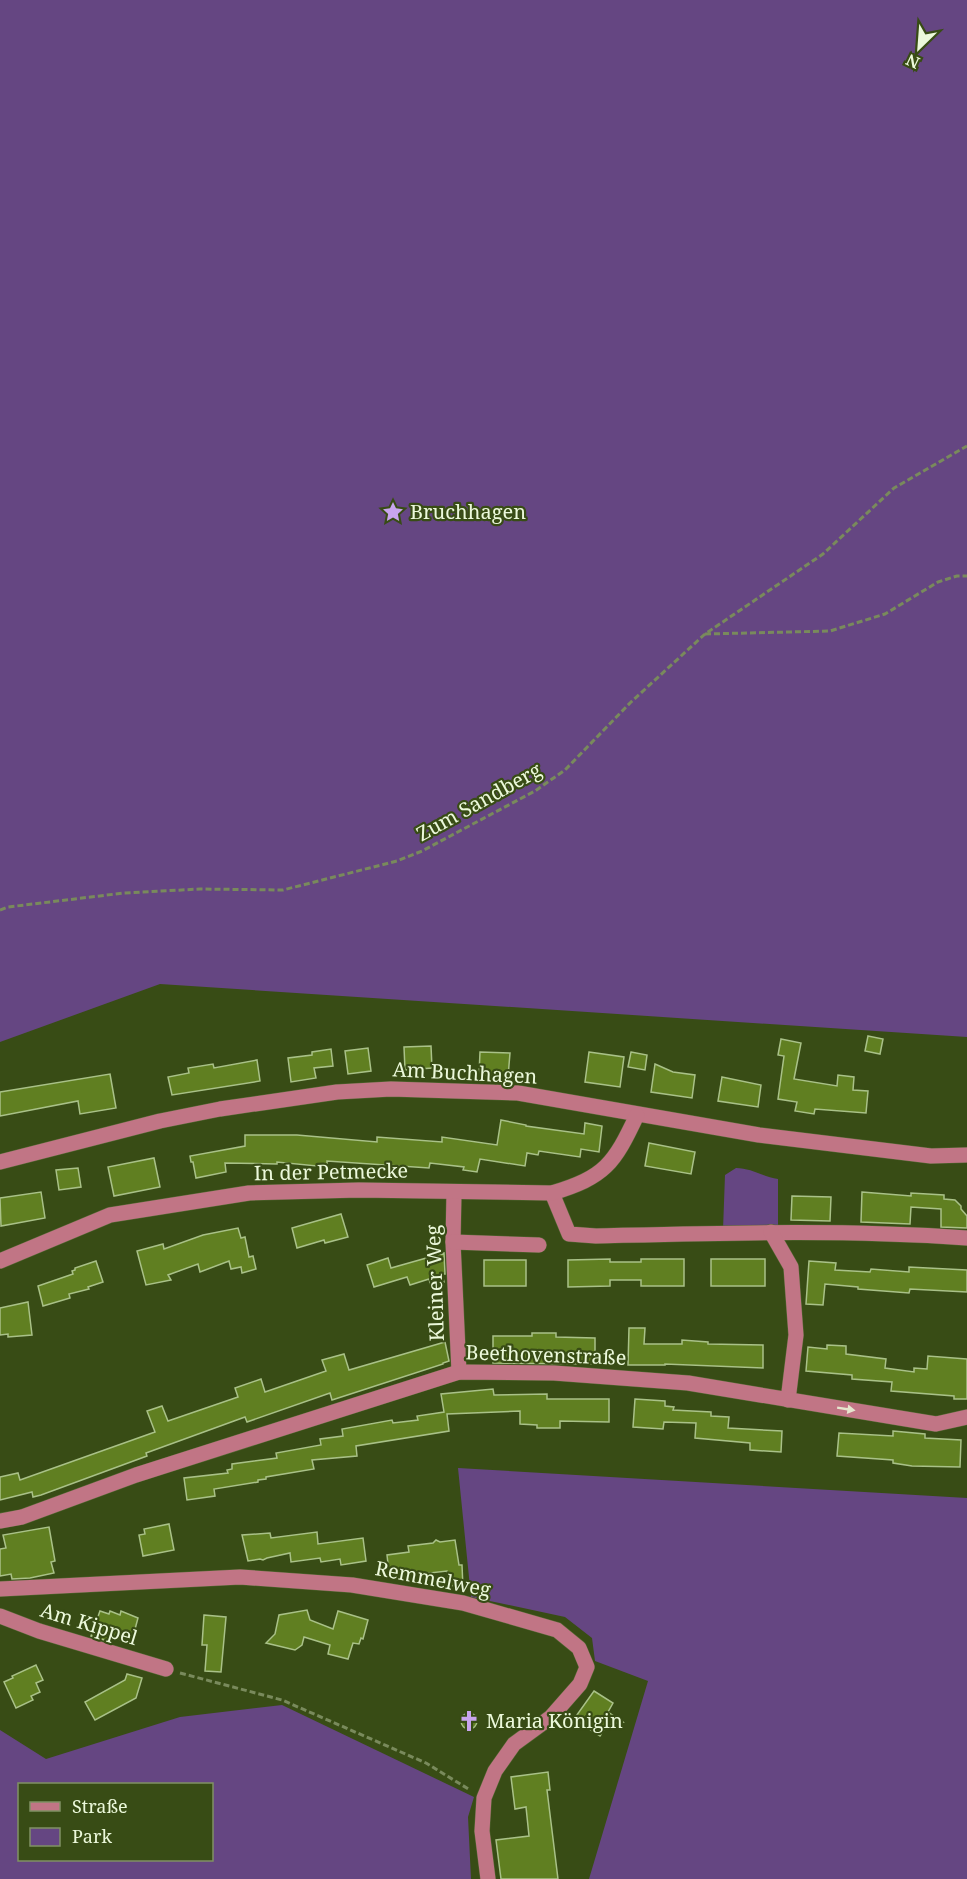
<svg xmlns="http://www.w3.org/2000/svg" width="967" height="1879" viewBox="0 0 967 1879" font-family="'Noto Serif',serif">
<rect width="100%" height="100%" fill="#384c15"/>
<!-- green -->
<g fill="#654682" fill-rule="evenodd">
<path d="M0 0H967V1037L160 984 0 1042Z"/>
<path d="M736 1168C751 1168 764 1177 778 1179V1230H723L725 1175Z"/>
<path d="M458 1468 967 1498V1879H589L648 1681 595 1661 592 1638 565 1617 471 1597Z"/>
<path d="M282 1705 474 1797 468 1817 471 1879H0V1730L46 1759 180 1717ZM20 1784H212V1860H20Z"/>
</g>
<!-- building -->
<g fill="#607f21" stroke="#a9c188" stroke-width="1.5">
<path d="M868 1036 883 1039 880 1054 865 1051Z"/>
<path d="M781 1039 801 1043 794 1079 837 1086 838 1075 854 1077 853 1090 868 1091 866 1113 815 1109 814 1114 795 1111 797 1102 778 1099 784 1056 778 1055Z"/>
<path d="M431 1046 432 1068 405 1070 404 1047Z"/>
<path d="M368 1048 371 1071 348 1074 345 1051Z"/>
<path d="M331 1049 333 1066 314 1068 316 1078 291 1082 288 1058 312 1055V1052Z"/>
<path d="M480 1052 510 1053 508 1077 479 1075Z"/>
<path d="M589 1052 624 1057 620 1087 585 1082Z"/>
<path d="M631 1052 647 1055 645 1070 628 1067Z"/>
<path d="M257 1060 260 1081 172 1095 168 1077 189 1073 188 1068 213 1064 214 1068Z"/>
<path d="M655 1064 673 1072 695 1075 692 1098 651 1092Z"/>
<path d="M110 1074 116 1108 80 1114 78 1101 0 1116V1092Z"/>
<path d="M722 1077 761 1085 758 1107 718 1101Z"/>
<path d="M501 1120 526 1125V1126L584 1134 585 1123 602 1126 599 1152 581 1149 580 1157 539 1151 538 1155 527 1153 525 1166 480 1159 477 1172 463 1170 464 1167 430 1163 429 1168 327 1161V1167L277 1162V1164L225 1163 226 1172 196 1178 193 1162H191L190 1156 245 1146V1135H297L377 1142V1137L442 1142V1137L497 1145Z"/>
<path d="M649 1143 695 1152 691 1174 645 1166Z"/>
<path d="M154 1158 160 1187 114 1196 108 1167Z"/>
<path d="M78 1168 81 1187 59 1190 56 1170Z"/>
<path d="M41 1192 45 1218 1 1226 0 1198Z"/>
<path d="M862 1192 911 1196V1193L944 1195V1199L955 1200 961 1206V1209L967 1216V1228L941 1227V1209L911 1207 910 1224 861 1222Z"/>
<path d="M792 1196 831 1197 830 1221 791 1220Z"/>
<path d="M341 1214 348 1237 325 1243 324 1240 297 1248 292 1228Z"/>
<path d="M238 1228 241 1238 245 1237 249 1257 253 1256 256 1269 242 1273 241 1267 231 1269 229 1261 200 1272 198 1264 168 1275 171 1280 146 1285 137 1251 163 1244 164 1249 203 1235Z"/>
<path d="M444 1253 445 1274H442L444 1282 431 1286 429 1279 410 1285 407 1277 374 1287 367 1265 388 1258 391 1268Z"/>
<path d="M610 1259V1262H641V1259H684V1286H641V1280H610V1286L568 1287V1260Z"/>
<rect x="711" y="1259" width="54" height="27"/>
<rect x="484" y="1260" width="42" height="26"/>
<path d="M96 1261 103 1282 88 1287 89 1289 69 1294 70 1298 43 1306 38 1286 73 1274 72 1271 75 1270V1268Z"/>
<path d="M809 1261 836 1263 835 1270 870 1272 871 1269 909 1272V1267L967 1270V1292L910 1289 909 1293 858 1289V1287L825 1284 823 1305 806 1304Z"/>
<path d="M28 1302 32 1335 8 1337V1334L0 1335V1308Z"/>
<path d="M629 1328H645L644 1344H682V1340L708 1342V1344L763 1345V1368L665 1364V1365H628Z"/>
<path d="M532 1333H556V1337L595 1338V1364L493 1363V1336H532Z"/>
<path d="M445 1342 449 1361 443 1363V1364L332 1400 330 1393 247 1422 245 1417 146 1453 147 1456 41 1495 33 1497 32 1492 0 1500V1477L18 1473 20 1480 155 1432 147 1411 162 1406 168 1421 238 1397 235 1388 261 1379 265 1392 326 1371 322 1360 344 1354 349 1370Z"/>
<path d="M827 1345 846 1346V1354L886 1359 885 1368 914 1372V1368L927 1369 928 1356 967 1359V1399H954V1396L891 1391 892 1382 852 1379V1375L806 1371 808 1347 827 1349Z"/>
<path d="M493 1389 494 1395 547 1394V1399H609V1422L560 1421V1428H537V1425L520 1424V1411L447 1414 449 1431 356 1446 357 1456 312 1460 314 1469 266 1477V1479L258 1480V1482L214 1489 215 1496 187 1500 184 1478 228 1473 227 1470 232 1469V1464L277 1458 276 1453 321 1445 320 1439 343 1436 342 1429 392 1420 393 1423 418 1420 417 1416 444 1412 441 1394Z"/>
<path d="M635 1399 665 1401V1406L674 1407 673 1410 711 1412V1416L729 1417 728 1428 782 1431 781 1452 750 1450V1443L695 1438 696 1423 664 1422 663 1429 633 1427Z"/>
<path d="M893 1431 925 1434V1438L961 1440 960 1467 912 1466 893 1463V1460L837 1456 839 1433 893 1436Z"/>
<path d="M169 1524 174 1550 143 1556 139 1535 145 1534 144 1529Z"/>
<path d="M49 1527 55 1561 51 1562 54 1573 30 1578 12 1579 11 1574 0 1576V1549L6 1548 3 1535Z"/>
<path d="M317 1532 318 1544 363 1538 366 1561 341 1565 340 1559 321 1562 320 1558 291 1562 290 1553 267 1558 263 1560 260 1559 248 1561 242 1535 270 1533 271 1538Z"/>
<path d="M436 1540 440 1542 455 1540 459 1565H462L463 1588 449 1585 447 1571 412 1575 411 1570 389 1573 387 1555 409 1552 408 1546 433 1543Z"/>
<path d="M307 1610 310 1620 333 1629 338 1611 368 1620 363 1639 361 1638 359 1644 353 1643 348 1659 328 1654 330 1645 304 1637 302 1645 295 1650 266 1643 275 1634 279 1615Z"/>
<path d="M100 1611 109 1614 110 1611 120 1615 121 1611 138 1618 134 1633 131 1635 129 1643 110 1636 108 1641 91 1636Z"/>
<path d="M204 1615 226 1617 221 1672 205 1671 207 1645H202Z"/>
<path d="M36 1665 43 1680 36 1683 40 1692 31 1696 33 1700 16 1708 4 1682 13 1678 12 1676Z"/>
<path d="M127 1674 142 1678 136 1698 95 1720 85 1702 125 1680Z"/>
<path d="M594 1691 613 1703 608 1712 623 1722 607 1725 600 1736 574 1719Z"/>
<circle cx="469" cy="1721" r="8"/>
<path d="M548 1772 550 1790H547L558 1879H501L496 1840 529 1836 526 1807 515 1809 511 1777Z"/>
</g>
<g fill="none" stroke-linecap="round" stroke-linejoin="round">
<defs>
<g id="minor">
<path d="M0 1162 160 1121 220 1109 337 1092 391 1089 518 1093 759 1135 931 1156 967 1155"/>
<path d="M454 1193 453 1242 459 1372"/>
<path d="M552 1193 569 1234 596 1236C720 1233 844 1229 967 1238"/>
<path d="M771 1232 791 1267 796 1335 788 1400"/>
<path d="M453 1242 539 1245"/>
<path d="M0 1261 110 1215 249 1193 359 1190 552 1193C605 1177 614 1164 637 1115"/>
<path d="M0 1521 22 1517 136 1475 459 1372 554 1373 688 1383 936 1424 967 1417"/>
<path d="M0 1589 240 1577 352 1585 463 1603 557 1630 579 1648 587 1667 580 1684 551 1717 514 1744 495 1771 484 1798 482 1831 488 1879"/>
<path d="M0 1616 39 1631 166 1669"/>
</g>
</defs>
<!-- minor casing -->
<use href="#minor" stroke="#556835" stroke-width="16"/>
<!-- path -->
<g stroke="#798a5c" stroke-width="3" stroke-dasharray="6 3" stroke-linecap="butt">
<path d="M705 634 830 631 885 614 938 582 957 576H967"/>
<path d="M0 910 8 907 124 893 200 889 283 890 397 861 422 851 535 791 565 770 630 703 705 634 823 554 894 488 967 446"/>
<path d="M180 1673 282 1700 426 1763 470 1790"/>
</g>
<!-- minor -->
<use href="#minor" stroke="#c17585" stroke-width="15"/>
</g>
<!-- one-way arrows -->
<defs><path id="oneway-solid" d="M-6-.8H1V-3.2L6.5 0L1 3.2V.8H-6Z" transform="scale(1.5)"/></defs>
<use fill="#e6e5ce" href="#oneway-solid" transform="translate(846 1409) rotate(9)"/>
<!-- icons -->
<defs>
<symbol id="sight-bare" viewBox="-9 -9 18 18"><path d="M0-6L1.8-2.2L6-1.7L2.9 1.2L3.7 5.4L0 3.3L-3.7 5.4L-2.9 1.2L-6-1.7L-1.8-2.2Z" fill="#c9a5ee" stroke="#384c15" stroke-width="2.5" paint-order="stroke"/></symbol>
<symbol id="church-bare" viewBox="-9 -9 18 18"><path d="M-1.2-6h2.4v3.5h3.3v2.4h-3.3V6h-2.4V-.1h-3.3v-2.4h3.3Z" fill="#c9a5ee" stroke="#384c15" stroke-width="2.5" paint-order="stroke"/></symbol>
</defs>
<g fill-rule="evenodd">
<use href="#sight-bare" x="378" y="497" width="30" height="30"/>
<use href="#church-bare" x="454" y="1706" width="30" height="30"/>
</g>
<g text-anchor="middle" stroke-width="4.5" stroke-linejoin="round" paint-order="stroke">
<!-- poi labels -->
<g font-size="20" fill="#ecf9db" stroke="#384c15" text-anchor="start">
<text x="410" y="519">Bruchhagen</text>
<text x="486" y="1728">Maria Königin</text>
</g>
<!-- street labels -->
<g font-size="20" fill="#ecf9db" stroke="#384c15">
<text transform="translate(479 802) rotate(-29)" y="7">Zum Sandberg</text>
<text transform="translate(465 1073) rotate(3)" y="7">Am Buchhagen</text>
<text transform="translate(331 1172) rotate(-1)" y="7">In der Petmecke</text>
<text transform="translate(435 1283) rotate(-92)" y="7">Kleiner Weg</text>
<text transform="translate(546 1355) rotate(2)" y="7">Beethovenstraße</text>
<text transform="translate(433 1579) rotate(11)" y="7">Remmelweg</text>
<text transform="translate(89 1624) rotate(17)" y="7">Am Kippel</text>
</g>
</g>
<!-- legend -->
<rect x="18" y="1783" width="195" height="78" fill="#384c15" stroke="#809164" stroke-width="1.5"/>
<rect x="30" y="1802" width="30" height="9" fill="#c17585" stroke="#809164" stroke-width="1.5"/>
<text x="72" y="1813" font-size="18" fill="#ecf9db">Straße</text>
<rect x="30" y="1828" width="30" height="18" fill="#654682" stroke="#809164" stroke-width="1.5"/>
<text x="72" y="1843" font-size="18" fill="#ecf9db">Park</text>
<!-- north arrow -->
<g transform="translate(919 48) rotate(205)" stroke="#384c15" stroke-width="4.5" paint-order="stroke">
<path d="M0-4.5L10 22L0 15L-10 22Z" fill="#ecf9db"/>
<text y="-9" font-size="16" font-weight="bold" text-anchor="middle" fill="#ecf9db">N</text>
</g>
</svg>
